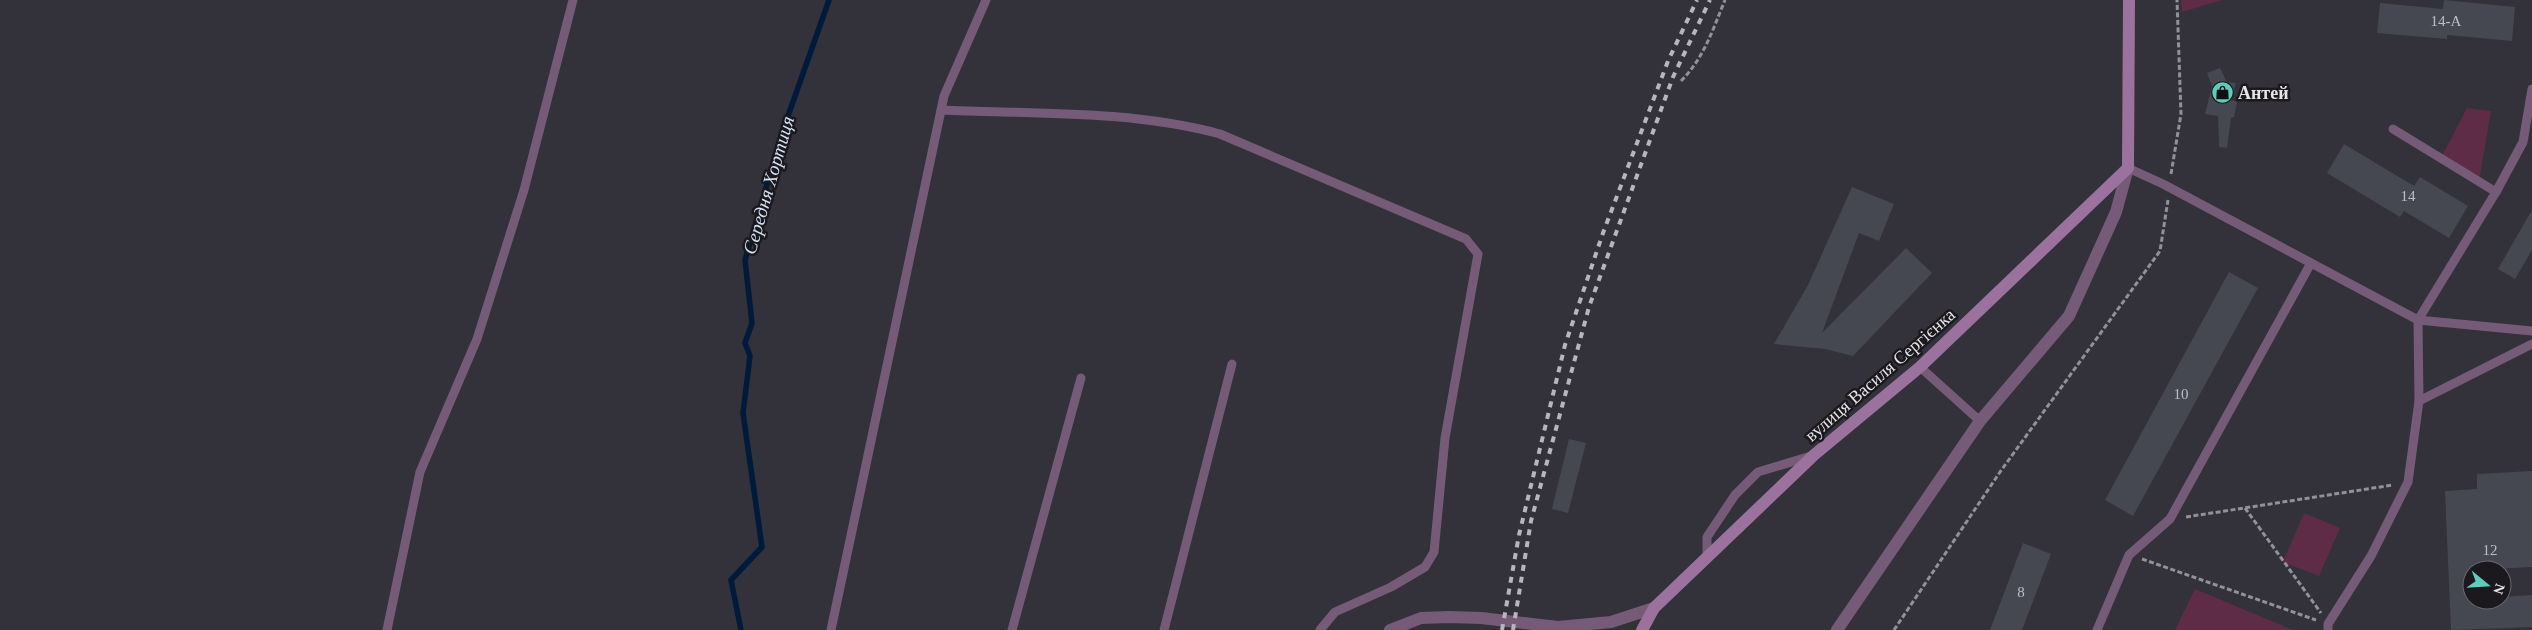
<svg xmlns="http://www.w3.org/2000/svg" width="2532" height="630" viewBox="0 0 2532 630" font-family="'Times New Roman',serif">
<rect width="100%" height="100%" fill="#333139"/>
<!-- green -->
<g fill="#5f2c48">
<path d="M2181 0H2222L2182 12Z"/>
<path d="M2467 108 2491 111 2479 181 2441 158Z"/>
<path d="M2304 513 2340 528 2319 576 2283 562Z"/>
<path d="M2195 589 2293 630H2175Z"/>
</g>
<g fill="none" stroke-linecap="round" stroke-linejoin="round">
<!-- stream -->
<path stroke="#001a3b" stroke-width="5.5" d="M741 630 731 580 762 547 743 413 750 356 745 343 752 323 745 260 783 130 829 0"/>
</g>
<!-- building -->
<g fill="#464851">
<path d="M2444 0 2515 7 2512 41 2447 35V39L2377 33 2380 3 2443 9Z"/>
<path d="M2220 68 2227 82 2236 83 2231 100 2237 102 2234 117 2231 118 2227 148 2219 147 2218 116 2205 114 2212 86 2207 73Z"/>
<path d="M2344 144 2414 186 2420 177 2468 206 2449 238 2404 211 2400 217 2327 173Z"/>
<path d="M1852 187 1894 204 1879 241 1859 233 1822 333 1906 248 1932 273 1853 356 1825 349 1774 344 1808 285Z"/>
<path d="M2532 210V250L2515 279 2498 269Z"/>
<path d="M2229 272 2258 288 2133 516 2105 500Z"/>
<path d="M1569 439 1586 443 1568 513 1552 509Z"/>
<path d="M2532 471V567L2472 570V600H2502V597L2532 595V627L2451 630 2445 491 2477 489V474Z"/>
<path d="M2023 543 2051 554 2022 630H1990Z"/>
</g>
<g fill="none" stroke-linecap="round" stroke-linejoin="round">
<!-- path -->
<g stroke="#929197" stroke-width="3" stroke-dasharray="5 2.5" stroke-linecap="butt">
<path d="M1681 81C1704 58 1713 29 1725 0"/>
<path d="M2171 174 2181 114 2177 0"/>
<path d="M2245 508 2321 613"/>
<path d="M2186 517 2393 485"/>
<path d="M2142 559 2316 620"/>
<path d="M1894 630 2000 472 2160 251 2168 200"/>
</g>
<!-- service -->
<g stroke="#765b78" stroke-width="9">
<path d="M941 110C1034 114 1130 110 1220 134L1466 239 1478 254 1445 438 1434 552 1425 567 1391 587 1335 612 1320 630"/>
<path d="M2128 168 2163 184 2418 320 2532 331"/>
<path d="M2496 192 2523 142 2532 89"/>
<path d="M1920 367 1980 421"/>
<path d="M2419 401 2532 344"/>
<path d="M1707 559V537L1735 495 1758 472 1811 456"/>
<path d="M387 630 420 472 477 339 524 190 573 0"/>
<path d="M831 630 944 96 986 0"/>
<path d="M1012 630 1081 378"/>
<path d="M1164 630 1232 364"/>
<path d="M2097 630 2129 555 2170 519 2311 263"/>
<path d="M2328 630V624L2371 556 2408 482 2419 401 2418 320 2496 192 2393 129"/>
</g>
<!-- minor -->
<path stroke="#765b78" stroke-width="12" d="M1837 630 1980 421 2069 316 2116 212 2128 168"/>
<!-- tertiary -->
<path stroke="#765b78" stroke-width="12" d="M1390 630 1421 618 1449 617 1481 618 1558 627 1611 622 1654 608"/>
<!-- secondary -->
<path stroke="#9b719e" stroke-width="12" d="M1642 630 1654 608 1814 455 1920 367 2128 168 2129 0"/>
<!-- rail -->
<g stroke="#b7b6bc" stroke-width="4" stroke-dasharray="6 6" stroke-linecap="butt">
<path d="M1502 630 1519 535 1565 345 1603 233 1668 61 1697 0"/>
<path d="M1513 630 1531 521 1589 307 1673 77 1710 0"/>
</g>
</g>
<!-- icons -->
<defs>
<symbol id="shop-disc" viewBox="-11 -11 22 22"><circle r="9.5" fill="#5cceba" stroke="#1b191d"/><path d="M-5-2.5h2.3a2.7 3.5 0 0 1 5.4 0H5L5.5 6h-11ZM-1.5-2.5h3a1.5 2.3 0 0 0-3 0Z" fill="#111"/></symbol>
</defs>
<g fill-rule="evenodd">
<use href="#shop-disc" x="2210" y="80" width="25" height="25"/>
</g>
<g text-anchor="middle" stroke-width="5" stroke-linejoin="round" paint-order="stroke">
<!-- number labels -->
<g font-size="15" fill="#bdbdc3">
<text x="2446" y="26">14-А</text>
<text x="2408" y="201">14</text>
<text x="2181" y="399">10</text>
<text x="2490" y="555">12</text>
<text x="2021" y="597">8</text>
</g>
<!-- poi labels -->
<g font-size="18" font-weight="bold" fill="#e5e4e9" stroke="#1b191d" text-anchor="start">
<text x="2238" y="99">Антей</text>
</g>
<!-- street labels -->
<g font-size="18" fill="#e5e4e9" stroke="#1b191d">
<text transform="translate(1880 375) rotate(-41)" y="6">вулиця Василя Сергієнка</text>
</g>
<!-- water labels -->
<g font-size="19" font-style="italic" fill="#d4e4f6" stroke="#1b191d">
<text transform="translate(768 185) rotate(-74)" y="7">Середня Хортиця</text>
</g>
</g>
<!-- north arrow -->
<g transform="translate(2487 585) rotate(108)"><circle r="24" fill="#1b191d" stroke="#6c6a6f"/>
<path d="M0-4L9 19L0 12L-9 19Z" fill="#5cceba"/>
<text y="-8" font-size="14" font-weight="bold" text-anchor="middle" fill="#e5e4e9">N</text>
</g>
</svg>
